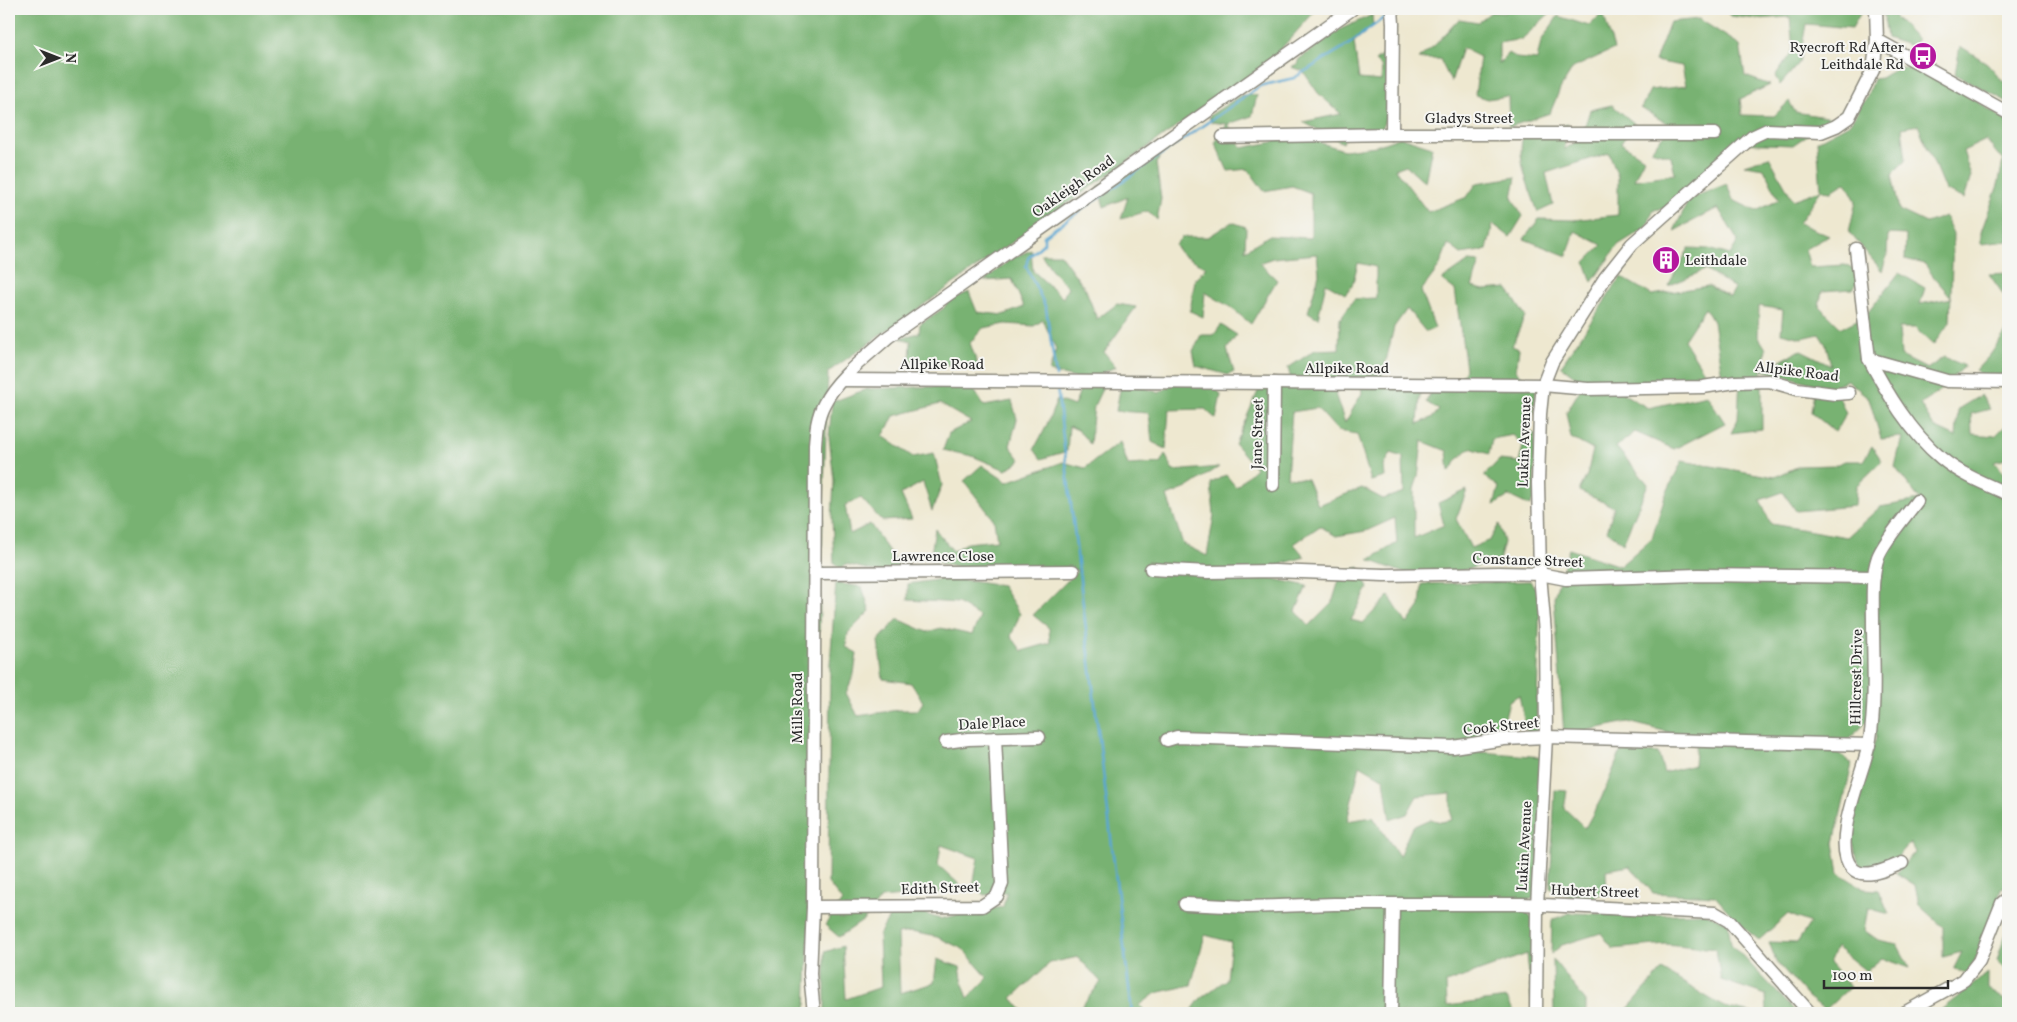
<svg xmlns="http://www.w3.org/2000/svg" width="2017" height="1022" viewBox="0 0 2017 1022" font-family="Vollkorn,serif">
<rect width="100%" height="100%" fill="#f6f6f2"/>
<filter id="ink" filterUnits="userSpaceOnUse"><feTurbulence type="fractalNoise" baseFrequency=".02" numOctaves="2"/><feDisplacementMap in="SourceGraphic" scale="10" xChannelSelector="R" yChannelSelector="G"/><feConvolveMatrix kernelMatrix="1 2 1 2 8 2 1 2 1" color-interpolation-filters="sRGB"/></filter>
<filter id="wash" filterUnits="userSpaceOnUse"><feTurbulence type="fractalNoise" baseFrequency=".0096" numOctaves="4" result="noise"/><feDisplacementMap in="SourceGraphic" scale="20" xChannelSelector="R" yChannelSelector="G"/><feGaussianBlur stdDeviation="1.12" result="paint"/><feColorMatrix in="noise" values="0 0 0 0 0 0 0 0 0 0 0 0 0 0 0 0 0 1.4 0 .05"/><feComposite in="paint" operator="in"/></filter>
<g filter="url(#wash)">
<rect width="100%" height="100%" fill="#eee8d0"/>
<!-- forest -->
<g fill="#78b272" stroke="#526e4e" fill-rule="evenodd">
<path d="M9 9H1317L1270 61 828 372 806 1013H9Z"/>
<path d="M1508 9H1554L1522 39 1499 43V64L1508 53 1516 58 1537 60 1541 41 1558 16 1589 26 1603 13 1614 49 1573 68 1560 89 1550 113 1509 127 1508 96 1487 99 1475 95 1480 57 1462 48 1451 82 1440 59H1418L1435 45 1459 19 1478 22 1491 12 1505 13Z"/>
<path d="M1724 9H1863L1852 28 1806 24 1799 63 1780 85 1775 76 1793 50 1790 17 1757 19 1730 16Z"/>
<path d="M1881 9H1896L1894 16 1917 39 1915 47 1887 38 1884 16Z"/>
<path d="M1372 15 1373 26 1354 42 1359 79 1381 81 1382 67 1375 61 1389 50 1392 93 1382 130 1348 131 1343 143 1303 122 1341 114 1318 93 1303 71 1291 67 1297 64 1299 59 1341 29Z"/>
<path d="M1699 19 1740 45 1745 76 1770 85 1740 99 1742 115 1774 116 1789 101 1795 112 1832 118 1793 145 1737 143 1666 208 1653 210 1647 227 1618 245 1592 282 1585 262 1602 245 1575 231 1567 256 1524 239 1539 219 1573 220 1618 215V177L1609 153 1546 173 1553 205 1538 212C1530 189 1516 160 1523 137L1568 124 1564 150 1581 138 1590 110 1612 105 1635 124 1621 143 1644 158 1634 180 1675 174 1671 156 1651 150 1671 126 1641 108 1650 90 1686 86 1682 66 1655 61 1670 22Z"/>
<path d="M1960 46 1987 63 2003 81 2008 78V102L1955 74Z"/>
<path d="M1899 67 1938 69 1948 82 2008 122V241L1981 244V232L1998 185 2003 161 1986 140 1963 151 1971 176 1964 199 1945 190 1918 125 1902 128 1906 160 1892 174 1899 210 1926 223 1945 216 1953 234 1950 322 1933 345 1915 328H1899L1901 356 1927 369 1944 357 1965 366 1937 393 1920 404 1934 427 1956 437 1958 409 1981 395 1990 409 1971 414 1972 434 1995 436 2006 425 2008 430V448L2006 459 1994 462 2008 477V886L2001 888 1991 926 1968 975 1954 968 1962 952 1943 957V927L1919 905 1915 885 1896 873 1915 852 1910 843 1891 864 1860 867 1850 833 1863 774 1877 735 1867 722 1847 741 1822 740 1852 764 1834 843 1839 873 1864 889 1879 890 1889 914 1868 908 1864 930 1878 940 1897 944 1910 968 1882 958 1866 971 1836 947 1829 963 1850 987 1825 1010 1808 997 1776 961 1769 942 1797 943 1810 923 1788 914 1759 940 1739 924 1715 896 1653 893 1630 866 1606 870 1607 892 1582 901 1550 888 1555 790 1567 791 1564 808 1585 828 1601 799 1621 751 1658 753 1664 773 1694 765 1696 739 1628 722 1564 735 1554 597 1569 549 1620 566 1652 538 1665 496 1682 461 1775 477 1799 466 1835 465 1845 461H1863L1872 446 1882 461 1856 486 1855 506 1796 511 1783 492 1760 500 1771 524 1847 537 1880 507 1920 500 1895 467 1902 437 1881 439 1869 398 1847 380 1834 386 1846 413 1835 432 1811 412 1815 384 1762 370V429L1731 433 1738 419 1740 377 1722 375 1713 322 1705 308 1684 340 1708 378 1657 382 1622 393 1648 408 1707 395 1725 423 1674 449 1635 432 1616 447 1648 484 1623 543 1607 531 1614 507 1579 491 1587 475 1593 450 1571 438 1566 413 1584 383 1561 366 1621 277 1652 295 1708 286 1730 297 1735 288 1705 270 1668 286 1689 248 1709 249 1730 255 1738 241 1718 208 1674 231 1689 199 1727 184 1733 200 1756 211 1779 200 1764 168 1744 165 1769 157 1793 200 1821 190 1817 141 1849 124 1867 97 1873 79 1881 78ZM1846 182 1856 201 1849 232 1882 271 1887 256 1888 234 1906 235 1905 259 1925 264 1933 276 1952 298 1920 304 1925 288 1899 273 1865 316 1841 328 1819 306 1822 291 1853 289 1863 275 1845 265 1810 267 1805 249 1829 236 1799 223 1821 190 1832 191ZM1759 306 1783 310 1781 333 1802 338 1819 334 1826 345 1831 365 1801 350 1763 370 1766 349 1758 336Z"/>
<path d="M1241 95H1257L1252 116 1228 124 1242 148 1273 142 1291 134 1344 150 1376 146 1401 137 1432 147 1425 182 1406 165 1395 169 1428 212 1467 197 1477 183 1516 177 1512 198 1523 216 1510 237 1493 224 1487 250 1461 254 1448 244 1439 267 1421 291 1435 328 1426 332 1407 309 1394 327 1382 378 1421 382 1418 424 1433 417 1439 410 1426 402 1437 380 1456 387 1466 369 1455 290 1442 280 1469 261 1480 262 1472 287 1484 290 1507 288 1525 316 1512 346 1519 349 1516 371 1536 389 1534 413 1521 428 1535 434 1534 499 1530 506 1509 496 1494 505 1499 487 1484 476 1499 460 1519 462 1523 446 1513 435 1492 439 1489 454 1470 448 1459 458 1449 472 1447 451 1422 441 1418 477 1414 489V538L1444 525 1438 503 1467 490 1456 519 1471 548 1490 540 1499 524 1504 542 1499 561 1456 572 1404 573 1369 560 1397 543 1395 518 1366 531 1336 536 1320 526 1294 544 1305 557 1281 564 1269 578 1307 586 1296 611 1309 626 1332 603 1341 574 1359 567 1368 588 1351 620 1363 623 1389 596 1407 624 1420 606 1422 584 1530 581 1540 594 1536 740 1526 730 1519 695 1509 701 1502 729 1457 750 1543 757 1537 897 1519 903 1537 925 1532 1006 1527 954 1446 983 1447 1006 1507 998 1514 1013H1190L1200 999 1227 979 1231 942 1205 935 1191 985 1156 993 1140 1005 1147 1013H1076L1101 982 1078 957 1050 963 1012 998 1025 1013H825V952L843 946 846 999 881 987 879 935 891 914 914 910 940 919 967 913 1003 907 1007 892 984 895 973 886 978 858 941 845 938 865 961 886 950 892 881 898 864 920 839 937 825 925 842 901 828 883 830 664 836 583 862 587 870 611 848 633 846 647 857 653 854 674 846 693 858 716 898 710H918L923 702 911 683 883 679 878 641 898 619 927 632 941 628 972 635 980 617 958 603 908 600V584L950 578 1002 586 1020 614 1011 636 1022 651 1050 643 1049 628 1033 615 1078 570 972 572 930 560 935 529 953 551 967 543 997 540 994 520 964 481 982 465 1007 482 1063 462 1085 468 1120 442 1128 465 1160 463 1165 454 1173 471 1219 467 1187 488 1167 496 1183 544 1207 556 1214 515 1211 483 1226 475 1236 487 1256 468 1235 444 1259 389 1293 387 1288 368 1315 350 1339 349 1340 319 1354 299 1376 298V267L1358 263 1352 286 1345 294 1326 283 1318 318 1308 312 1319 274 1317 254 1273 258 1259 263 1277 280 1251 324 1230 307 1205 292 1203 317 1190 311 1195 280 1206 267 1181 254 1175 245 1182 237H1208L1232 222 1246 227 1245 250 1268 236 1311 238V193L1292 186 1264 191 1248 169 1228 171 1215 143 1227 124 1211 122 1209 116ZM1360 376 1362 393 1345 423 1335 394ZM1317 408 1338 431 1357 434 1371 481 1385 477 1384 466 1391 453 1403 457 1404 492 1383 499 1362 488 1318 505 1307 479 1287 477 1292 412ZM1360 765 1384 779 1390 820 1407 814 1417 796 1451 793V820L1441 822 1430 819 1412 827 1399 856 1373 817 1347 821ZM911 932 937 937 963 949 988 978 968 998 963 984 960 967 937 959 934 983 900 993 898 934Z"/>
<path d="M1173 141 1156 163 1161 199 1157 220 1148 211 1121 219 1128 197 1104 207 1098 186Z"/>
<path d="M1031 250 1033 271 1063 298 1068 287 1054 273 1041 254H1060L1086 290 1097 319 1117 304 1136 307 1104 352 1116 367 1099 374 1102 389 1094 406 1090 444 1078 430 1069 426 1067 451 1041 459 1034 449 1045 429 1057 400 1074 406 1084 380 1049 372 1056 349 1043 320 1034 326 1006 324 983 328 970 343 979 369 910 360 911 341 899 338 919 333 920 324 944 308 948 301 969 292 977 312 1003 315 1024 307 1012 279 984 281 1012 258Z"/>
<path d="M2008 273V301L1989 274Z"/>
<path d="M1221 325 1237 335 1227 349 1234 372 1228 375 1196 366 1193 351 1201 335H1214Z"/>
<path d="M2008 329V374L2004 372 1989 386 1976 370 1990 355Z"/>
<path d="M1208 378 1221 395 1216 419 1205 409 1169 410 1166 449 1152 442 1149 413 1116 411 1120 390 1131 383 1159 393 1173 384Z"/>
<path d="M971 385 984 406 1012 401 1017 419 1010 446 1021 460 1006 470 972 456 943 450 949 433 971 422 940 404 894 416 883 436 913 457 934 453 942 485 932 511 923 482 901 494 912 519 882 521 861 498 845 505 850 534 870 524 899 566 881 573 846 564 840 569 834 563 832 518 834 481 829 437 832 402 867 389Z"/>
<path d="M1569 913 1649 915 1704 913 1728 923 1731 944 1795 1011V1013H1767L1766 995 1721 980 1716 949 1666 944 1613 949 1601 933 1562 945 1551 954 1552 920Z"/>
<path d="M2008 925V972L1997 961Z"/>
<path d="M1553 959 1586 1002V1013H1554Z"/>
<path d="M1662 970 1724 1007 1752 1013H1624Z"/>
<path d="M1988 973V989L2007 1001 2008 998V1013H1937Z"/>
</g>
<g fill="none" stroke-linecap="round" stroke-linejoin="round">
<!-- stream -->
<g stroke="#5aa7d3" stroke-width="2.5">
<path d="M1056 376 1046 308 1026 266 1028 258 1044 243V236L1260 86 1294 78 1349 44 1389 14"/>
<path d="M1057 387 1132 1013"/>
</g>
</g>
</g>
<g filter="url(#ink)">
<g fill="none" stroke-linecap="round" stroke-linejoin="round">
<defs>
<g id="minor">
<path d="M1392 9 1393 24 1392 134"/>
<path d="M1877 40 2008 113"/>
<path d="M1223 137 1392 134H1715"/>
<path d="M1856 249 1869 359C1887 393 1910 432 1941 458 1960 474 1985 484 2008 494"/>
<path d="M1869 359 1947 381 2008 382"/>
<path d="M842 380 1543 385 1588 389 1703 387 1735 382 1769 381 1797 389 1835 394 1849 393"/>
<path d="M1273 485 1274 383"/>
<path d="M1151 569 1208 572 1274 571 1384 575 1499 573 1540 574 1566 579 1699 575 1874 577"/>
<path d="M814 573 1073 571"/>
<path d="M1167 740 1177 737 1209 738 1453 747 1504 739 1546 737 1869 745"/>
<path d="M946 742 968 739 1039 737"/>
<path d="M1902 863C1889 868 1864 881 1852 868 1829 843 1866 768 1870 739 1876 701 1873 661 1873 622 1873 601 1871 577 1878 557 1884 541 1906 516 1917 501"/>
<path d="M1185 904 1247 907 1334 904H1522L1715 913 1729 921 1810 1013"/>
<path d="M813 907 982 906 997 896 1002 884 995 738"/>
<path d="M814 1013 810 974 813 907 815 445C816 431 817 417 824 404 836 379 867 356 888 337L1352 9"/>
<path d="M1391 1013 1393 905"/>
<path d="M1536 1013 1537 906 1546 737 1545 633 1540 574 1538 483 1540 414 1543 385 1552 362 1605 278 1632 244 1752 137 1767 130 1821 132 1836 126 1849 117 1873 70 1877 40 1876 9"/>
<path d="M1904 1013 1964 980 1979 961 2002 903 2008 898"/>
</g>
</defs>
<!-- minor casing -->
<use href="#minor" stroke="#8c8a7e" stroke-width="15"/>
<!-- minor -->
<use href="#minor" stroke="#fff" stroke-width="12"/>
</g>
</g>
<!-- icons -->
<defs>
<symbol id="bus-disc" viewBox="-11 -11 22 22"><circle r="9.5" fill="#b5179e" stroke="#f6f6f2"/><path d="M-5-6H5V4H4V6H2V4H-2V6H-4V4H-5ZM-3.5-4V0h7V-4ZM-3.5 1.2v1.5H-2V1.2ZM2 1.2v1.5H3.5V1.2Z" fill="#fff"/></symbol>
<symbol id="building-disc" viewBox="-11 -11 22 22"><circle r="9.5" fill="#b5179e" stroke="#f6f6f2"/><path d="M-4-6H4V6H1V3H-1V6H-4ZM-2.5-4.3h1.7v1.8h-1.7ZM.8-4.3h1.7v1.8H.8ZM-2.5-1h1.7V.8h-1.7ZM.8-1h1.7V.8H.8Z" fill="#fff"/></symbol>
</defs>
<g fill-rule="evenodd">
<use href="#bus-disc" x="1907" y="40" width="32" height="32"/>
<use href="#building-disc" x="1650" y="244" width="32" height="32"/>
</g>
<g text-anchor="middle" stroke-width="4" stroke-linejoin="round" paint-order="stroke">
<!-- poi labels -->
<g font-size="15" fill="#2b2b2b" stroke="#f6f6f2" text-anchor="end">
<text x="1904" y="52">Ryecroft Rd After<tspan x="1904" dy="17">Leithdale Rd</tspan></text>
<text x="1685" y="265" text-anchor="start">Leithdale</text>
</g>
<!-- street labels -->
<g font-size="15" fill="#2b2b2b" stroke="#f6f6f2">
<text x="1469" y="123">Gladys Street</text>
<text transform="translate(1073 186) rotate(-35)" y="5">Oakleigh Road</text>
<text x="942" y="369">Allpike Road</text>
<text x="1347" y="373">Allpike Road</text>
<text transform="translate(1797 371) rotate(7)" y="5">Allpike Road</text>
<text transform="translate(1257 434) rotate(-89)" y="5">Jane Street</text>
<text transform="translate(1524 442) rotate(-88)" y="5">Lukin Avenue</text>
<text x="943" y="561">Lawrence Close</text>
<text transform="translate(1528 560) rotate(2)" y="5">Constance Street</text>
<text transform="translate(1856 677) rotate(-89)" y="5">Hillcrest Drive</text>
<text transform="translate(797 708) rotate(-90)" y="5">Mills Road</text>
<text transform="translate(992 723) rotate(-3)" y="5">Dale Place</text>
<text transform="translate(1501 726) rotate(-6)" y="5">Cook Street</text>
<text transform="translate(1524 846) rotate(-87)" y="5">Lukin Avenue</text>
<text transform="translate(940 888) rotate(-2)" y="5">Edith Street</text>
<text transform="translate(1595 891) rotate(2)" y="5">Hubert Street</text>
</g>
</g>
<!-- margin -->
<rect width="2017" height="1022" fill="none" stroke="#f6f6f2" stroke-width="30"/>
<!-- north arrow -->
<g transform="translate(58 58) rotate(90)" stroke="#f6f6f2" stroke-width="4" paint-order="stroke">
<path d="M0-4L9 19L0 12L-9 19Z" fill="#2b2b2b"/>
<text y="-8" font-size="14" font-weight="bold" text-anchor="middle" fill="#2b2b2b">N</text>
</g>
<!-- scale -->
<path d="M1824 980v8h124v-8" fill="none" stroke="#2b2b2b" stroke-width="2.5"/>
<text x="1832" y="980" font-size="15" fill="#2b2b2b" stroke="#f6f6f2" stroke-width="4" paint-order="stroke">100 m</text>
</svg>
